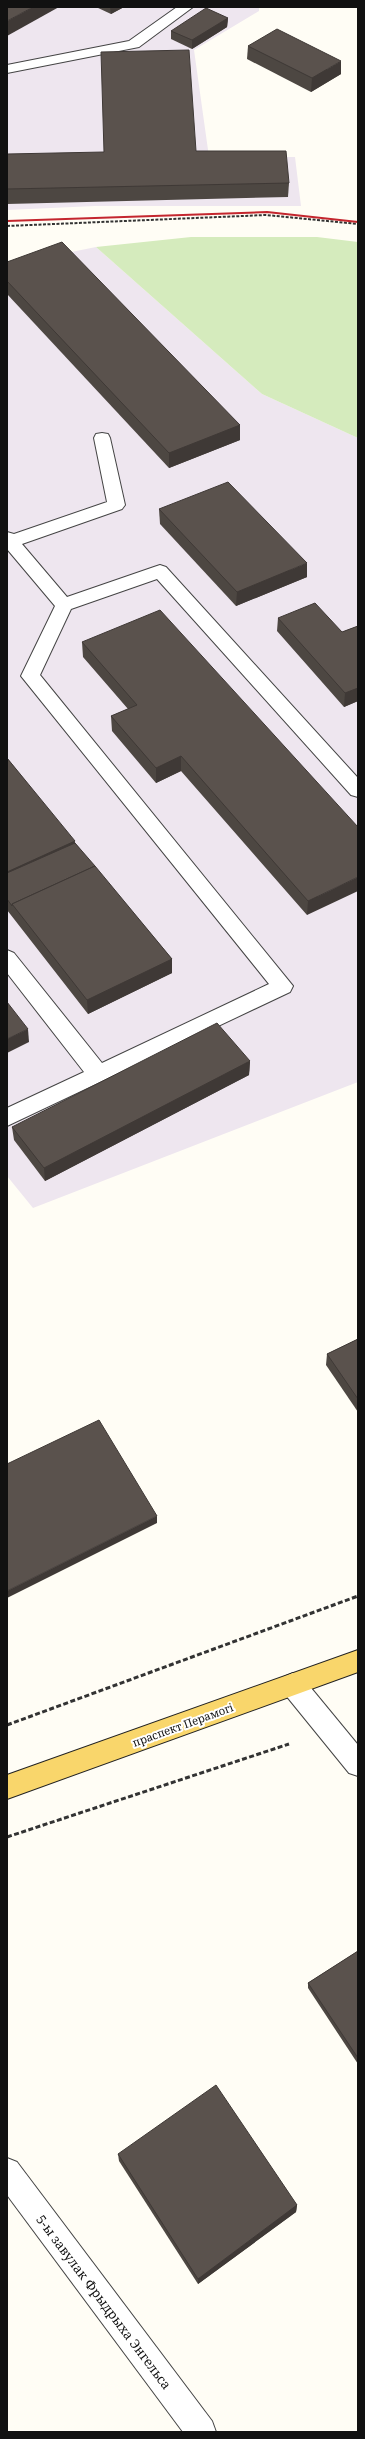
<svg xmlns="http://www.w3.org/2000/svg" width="365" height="2439" viewBox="0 0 365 2439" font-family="'Noto Serif',serif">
<rect width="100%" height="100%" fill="#fffdf5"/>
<!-- industrial -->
<g fill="#eee6ef">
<path d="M7 7H259V11L194 50 209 157H295L301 206H95L7 210Z"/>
<path d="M96 247 262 394 358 438V1082L33 1208 7 1176V265Z"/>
</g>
<!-- green -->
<path fill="#d5ebbd" d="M191 237H317L358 242V438L262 394 96 247Z"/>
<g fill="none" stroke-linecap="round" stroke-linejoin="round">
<defs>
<g id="lane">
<path d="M177 7H193L139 47 7 73V65L129 41Z"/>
<path d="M102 433 108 434 110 438 125 505 122 509 22 544 67 597 154 567 160 565 166 567 358 778V797L351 795 157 579 71 609 40 675 293 986 290 992 7 1126V1108L84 1072 7 973V950L14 953 102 1063 269 984 21 676 55 606 7 549V532L14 534 107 502 94 438 96 434Z"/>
</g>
<g id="street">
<path d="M293 1673 302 1677 358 1745V1776L349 1773 284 1693 281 1685 284 1677Z"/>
<path d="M7 2158 17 2162 212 2421 216 2432H183L7 2195Z"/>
</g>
<path id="primary" d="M358 1650V1672L7 1799V1775Z"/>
</defs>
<!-- lane casing -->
<use href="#lane" stroke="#444" stroke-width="2"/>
<!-- street casing -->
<use href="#street" stroke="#444" stroke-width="2"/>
<!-- primary casing -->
<use href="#primary" stroke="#222" stroke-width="2"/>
<!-- path-far1 -->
<path stroke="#333" stroke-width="2" stroke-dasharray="3 1.5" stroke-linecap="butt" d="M7 226 266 215 358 224"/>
<!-- path -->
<g stroke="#333" stroke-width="3" stroke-dasharray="5 2.5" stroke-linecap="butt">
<path d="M7 1725 358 1596"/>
<path d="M7 1837 289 1744"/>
</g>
<!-- lane -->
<use href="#lane" fill="#fff" fill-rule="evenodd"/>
<!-- street -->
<use href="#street" fill="#fff" fill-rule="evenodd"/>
<!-- primary -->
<use href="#primary" fill="#f9d66b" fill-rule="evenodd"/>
<!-- rail -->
<path stroke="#c4262e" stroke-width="2" d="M7 221 267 212 358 222"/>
</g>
<!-- wall -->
<g fill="#4d4742">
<path d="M96 7H124L111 14Z"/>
<path d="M228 18 227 27 192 49 171 39V31Z"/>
<path d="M248 46 341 74 311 92 247 59Z"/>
<path d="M7 154 289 183 288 197 7 204Z"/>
<path d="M7 262 240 425V440L169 468 7 294Z"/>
<path d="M159 509 307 577 236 606 160 524Z"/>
<path d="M278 618 342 632 358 626V701L344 707 277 631Z"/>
<path d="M82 642 358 827 307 915 181 771 156 783 112 731 111 716 128 709 83 657Z"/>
<path d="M7 758 75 843 172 959V973L88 1014 7 910Z"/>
<path d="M250 1061 249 1075 45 1181 14 1140 12 1127Z"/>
<path d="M358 1339V1412L326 1365 327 1354Z"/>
<path d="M358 1951V2064L308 1988V1983Z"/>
<path d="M118 2154 297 2205 296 2212 198 2284 119 2161Z"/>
</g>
<!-- shaded-wall -->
<g fill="#3f3936">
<path d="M33 7H59L7 36V21Z"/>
<path d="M110 7H124L111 14Z"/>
<path d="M228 18 227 27 192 49V40Z"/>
<path d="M341 61V74L311 92 312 78Z"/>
<path d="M240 425V440L169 468V453Z"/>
<path d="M307 563V577L236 606 237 592Z"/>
<path d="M358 688V701L344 707 345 693Z"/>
<path d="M181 756V771L156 783V768Z"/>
<path d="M75 841 76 856 7 886V872Z"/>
<path d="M358 877V891L307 915 308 901Z"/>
<path d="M172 959V973L88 1014 87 1000Z"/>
<path d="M28 1029 29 1042 7 1053V1039Z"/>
<path d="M250 1061 249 1075 45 1181 44 1168Z"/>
<path d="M157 1516V1523L7 1598V1591Z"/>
<path d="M297 2205 296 2212 198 2284V2279Z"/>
</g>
<!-- building -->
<g fill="#5a524d" stroke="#3f3936">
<path d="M7 7H33L7 21Z"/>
<path d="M206 8 228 18 192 40 171 31Z"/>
<path d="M277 29 341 61 312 78 248 46Z"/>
<path d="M189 50 196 151H286L289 183 7 189V154L104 152 101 52Z"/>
<path d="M62 242 240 425 169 453 7 281V262Z"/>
<path d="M228 482 307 563 237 592 159 509Z"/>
<path d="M315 603 342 632 358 626V688L345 693 278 618Z"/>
<path d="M160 610 358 827V877L308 901 181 756 156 768 111 716 137 705 82 642Z"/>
<path d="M7 758 75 841 7 872Z"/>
<path d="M75 843 95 866 12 904V906L7 899V873Z"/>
<path d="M95 866 172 959 87 1000 12 904Z"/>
<path d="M7 1002 28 1029 7 1039Z"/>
<path d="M217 1023 250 1061 44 1168 12 1127Z"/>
<path d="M358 1339V1399L327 1354Z"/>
<path d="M99 1420 157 1516 7 1591V1464Z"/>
<path d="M358 1951V2058L308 1983Z"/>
<path d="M216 2085 297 2205 198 2279 118 2154Z"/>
</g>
<g text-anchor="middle" stroke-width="4" stroke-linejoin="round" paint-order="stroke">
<!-- street labels -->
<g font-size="11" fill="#111" stroke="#fff">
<text transform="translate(183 1725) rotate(-20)" y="4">праспект Перамогі</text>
</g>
<!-- near-street labels -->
<g font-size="13" fill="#111" stroke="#fff">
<text transform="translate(104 2302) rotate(53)" y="5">5-ы завулак Фрыдрыха Энгельса</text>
</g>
</g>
<!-- border -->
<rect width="365" height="2439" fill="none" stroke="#111111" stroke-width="16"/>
</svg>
